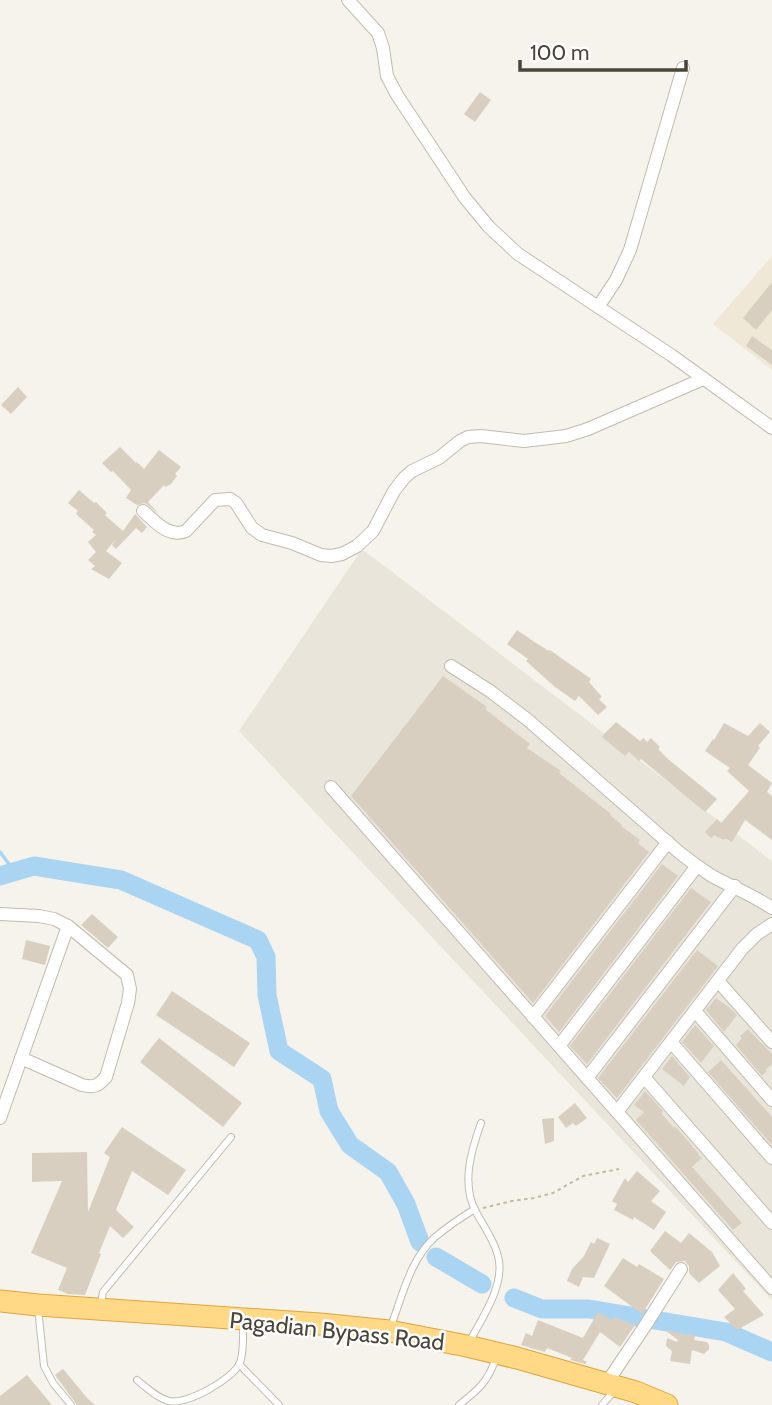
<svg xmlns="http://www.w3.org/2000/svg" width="772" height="1405" viewBox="0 0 772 1405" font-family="Cabin,sans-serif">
<rect width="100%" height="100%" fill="#f6f3ec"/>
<!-- residential -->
<path fill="#eae5da" d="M362 549 772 861V1300L239 731Z"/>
<!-- education -->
<path fill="#efe8d6" d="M772 256V370L713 324Z"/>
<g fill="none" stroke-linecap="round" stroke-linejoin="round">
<!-- stream -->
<path stroke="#a9d4f2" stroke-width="3.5" d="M0 852 15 872"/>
<!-- river -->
<g stroke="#a9d4f2" stroke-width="19">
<path d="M0 876 34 866 121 880 258 940 266 957 267 995 279 1051 322 1079 329 1111 350 1145 388 1172 406 1204 420 1242"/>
<path d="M436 1257 482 1284"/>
<path d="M514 1298 542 1309H589L726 1332 772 1352"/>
</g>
</g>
<!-- building -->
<g fill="#d8cfc1">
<path d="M480 92 491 100 475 122 464 114Z"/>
<path d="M772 282V310L756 330 743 318Z"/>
<path d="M752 336 772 350V365L746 346Z"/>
<path d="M18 387 27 397 11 414 1 405Z"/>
<path d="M120 447 136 463 137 462 144 469 159 450 181 467 175 474 177 476 171 484 165 487 164 485 148 502 159 514 145 503 137 505 126 498 131 490 113 471 111 472 102 463Z"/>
<path d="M79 490 94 503 96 502 107 513 105 515 123 531 135 514 147 527 142 533 136 528 116 549 112 545 116 539 106 551 122 563 109 579 91 569 95 566 88 560 96 552 88 542 96 535 92 532 94 530 76 514 78 511 68 503Z"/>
<path d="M517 630 536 643 549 651 550 650 591 679 589 682 602 697 599 699 607 707 598 715 579 696 575 701 555 687 526 661 528 659 507 644Z"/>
<path d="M443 676 487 707 485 709 530 744 527 748 561 771 559 773 611 814 610 815 622 825 621 826 640 840 638 843 649 852 533 1003 351 796Z"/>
<path d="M616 722 640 741 644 738 647 742 651 738 660 747 658 749 668 759 717 799 705 812 641 759 639 761 629 752 625 756 603 738 602 736Z"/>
<path d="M724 723 748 736 760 723 770 732 758 746 760 748 748 765 772 783 767 792 772 796V840L745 820 732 842 725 838 724 840 714 835 711 838 705 832 717 819 721 823 749 791 727 771 730 768 705 751 713 739 714 740Z"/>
<path d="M662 864 678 876 559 1032 545 1016Z"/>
<path d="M691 888 711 902 587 1064 570 1046Z"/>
<path d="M92 914 118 937 108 948 81 925Z"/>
<path d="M26 940 50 946 45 965 22 959Z"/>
<path d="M697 950 718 966 617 1098 598 1078Z"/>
<path d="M172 991 250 1043 234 1067 156 1015Z"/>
<path d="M716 998 730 1008 737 1015 724 1032 706 1010Z"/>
<path d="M695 1025 714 1046 701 1063 682 1042Z"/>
<path d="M748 1029 772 1054V1064L765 1070 767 1071 762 1076 736 1045 742 1038 740 1036Z"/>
<path d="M159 1038 242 1103 223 1127 140 1062Z"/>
<path d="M672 1056 690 1077 684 1086 662 1069Z"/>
<path d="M721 1060 772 1117V1145L708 1072Z"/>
<path d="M645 1091 663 1111 661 1113 674 1128 675 1126 699 1154 698 1155 702 1158 692 1167 742 1223 733 1230 636 1120 644 1112 634 1105Z"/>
<path d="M575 1103 587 1118 576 1126 573 1123 566 1128 558 1117Z"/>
<path d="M554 1118V1141L545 1144 542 1119Z"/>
<path d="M122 1127 186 1170 168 1195 132 1171 116 1210 134 1227 123 1238 110 1226 99 1253 101 1254 85 1295 68 1294 58 1290 67 1268 31 1253 62 1181 32 1182V1153L87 1152 88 1212 110 1157 104 1153Z"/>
<path d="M637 1171 660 1191 651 1201 666 1212 654 1230 634 1217 633 1220 614 1210 617 1204 612 1201 625 1178 628 1182Z"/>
<path d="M665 1231 681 1243 689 1233 712 1252 720 1266 699 1283 689 1273V1266L685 1261 676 1262 670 1270 650 1251Z"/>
<path d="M597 1238 610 1244 594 1278 583 1277 579 1287 567 1281 572 1269 584 1256 591 1242 594 1244Z"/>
<path d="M623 1258 637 1267 639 1264 664 1279 642 1314 604 1286Z"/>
<path d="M733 1273 746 1289 743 1291 764 1315 737 1330 724 1317 735 1309 718 1290Z"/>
<path d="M598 1312 612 1320 614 1317 635 1325 620 1347 600 1332 583 1360 587 1362 585 1364 570 1360 572 1358 547 1348 545 1352 521 1345 526 1333 532 1336 538 1320 583 1338Z"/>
<path d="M665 1330 695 1336 694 1340 707 1342 709 1345V1349L704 1354 692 1350 690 1364 670 1361 672 1351 666 1346 667 1338 677 1342 678 1340Z"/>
<path d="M63 1369 88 1399 95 1405H77L55 1375Z"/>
<path d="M27 1375 52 1405H0V1396Z"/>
</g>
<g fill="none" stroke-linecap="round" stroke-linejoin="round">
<defs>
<g id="service">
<path d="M101 1304 103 1292 231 1137"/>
<path d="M38 1308 44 1366 53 1383 71 1405"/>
<path d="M391 1326C402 1297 410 1260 434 1238 447 1227 460 1218 475 1209"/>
<path d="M470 1341C482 1318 503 1288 499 1261 496 1243 484 1227 476 1212 461 1184 471 1151 481 1123"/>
<path d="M239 1364 279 1405"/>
<path d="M137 1380C147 1388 157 1398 169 1401 187 1405 233 1379 240 1363 244 1351 243 1336 243 1324"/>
<path d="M459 1405C478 1390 488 1382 496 1358"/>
<path d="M602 1405 614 1391"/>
</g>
<g id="minor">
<path d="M348 0 378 33 383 48 387 76 397 95 465 198 489 227 518 254 671 355 772 428"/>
<path d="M598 307 616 280 630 250 683 68"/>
<path d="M143 511C156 522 168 538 186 531L215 500 230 499 236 503 252 528 262 535 292 543 321 555 331 556 342 554 357 546 373 531 394 491 404 478 412 471 439 458 460 441 468 437 481 436 524 441 566 436 588 429 703 379"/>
<path d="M451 666 490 691 528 720 680 853C690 861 701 869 712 876 732 887 753 895 772 908"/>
<path d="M331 787 772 1288"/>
<path d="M0 914 39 916 54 919 68 926 127 975 130 989 128 1003 106 1077C98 1086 94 1088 82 1085L21 1058"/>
<path d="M718 981 772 1042"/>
<path d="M695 1011 772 1100"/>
<path d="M533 1017 668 842"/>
<path d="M671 1042 772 1158"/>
<path d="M559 1046 697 866"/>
<path d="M644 1077 772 1223"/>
<path d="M587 1078 735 886"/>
<path d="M617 1112 742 949 757 934 772 924"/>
<path d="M0 1118 68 926"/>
<path d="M606 1384 645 1326 681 1269"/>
</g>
<path id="trunk" d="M0 1301 38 1305 320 1324 389 1331 467 1346 517 1358 636 1392 667 1405"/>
</defs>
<!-- service casing -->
<use href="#service" stroke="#c2bbae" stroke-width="8"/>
<!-- minor casing -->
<use href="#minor" stroke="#c2bbae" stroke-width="14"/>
<!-- trunk casing -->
<use href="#trunk" stroke="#e0a43c" stroke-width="23"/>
<!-- path -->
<path stroke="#c4b79f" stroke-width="2" stroke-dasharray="3.5 3.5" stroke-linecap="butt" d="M483 1208 512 1201 534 1198 553 1193 583 1176 619 1169"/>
<!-- service -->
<use href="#service" stroke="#fff" stroke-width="6"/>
<!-- minor -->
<use href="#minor" stroke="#fff" stroke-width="12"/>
<!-- trunk -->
<use href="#trunk" stroke="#ffd985" stroke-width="21"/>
</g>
<g text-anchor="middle" stroke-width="5" stroke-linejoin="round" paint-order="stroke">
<!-- street labels -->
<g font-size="23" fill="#4b4439" stroke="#fff">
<text transform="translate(337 1331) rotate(6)" y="8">Pagadian Bypass Road</text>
</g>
</g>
<!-- scale -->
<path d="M520 60v10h166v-10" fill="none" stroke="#4b4439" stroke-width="3.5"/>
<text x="530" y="60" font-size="21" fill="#4b4439" stroke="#ffffff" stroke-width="5" paint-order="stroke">100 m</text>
</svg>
